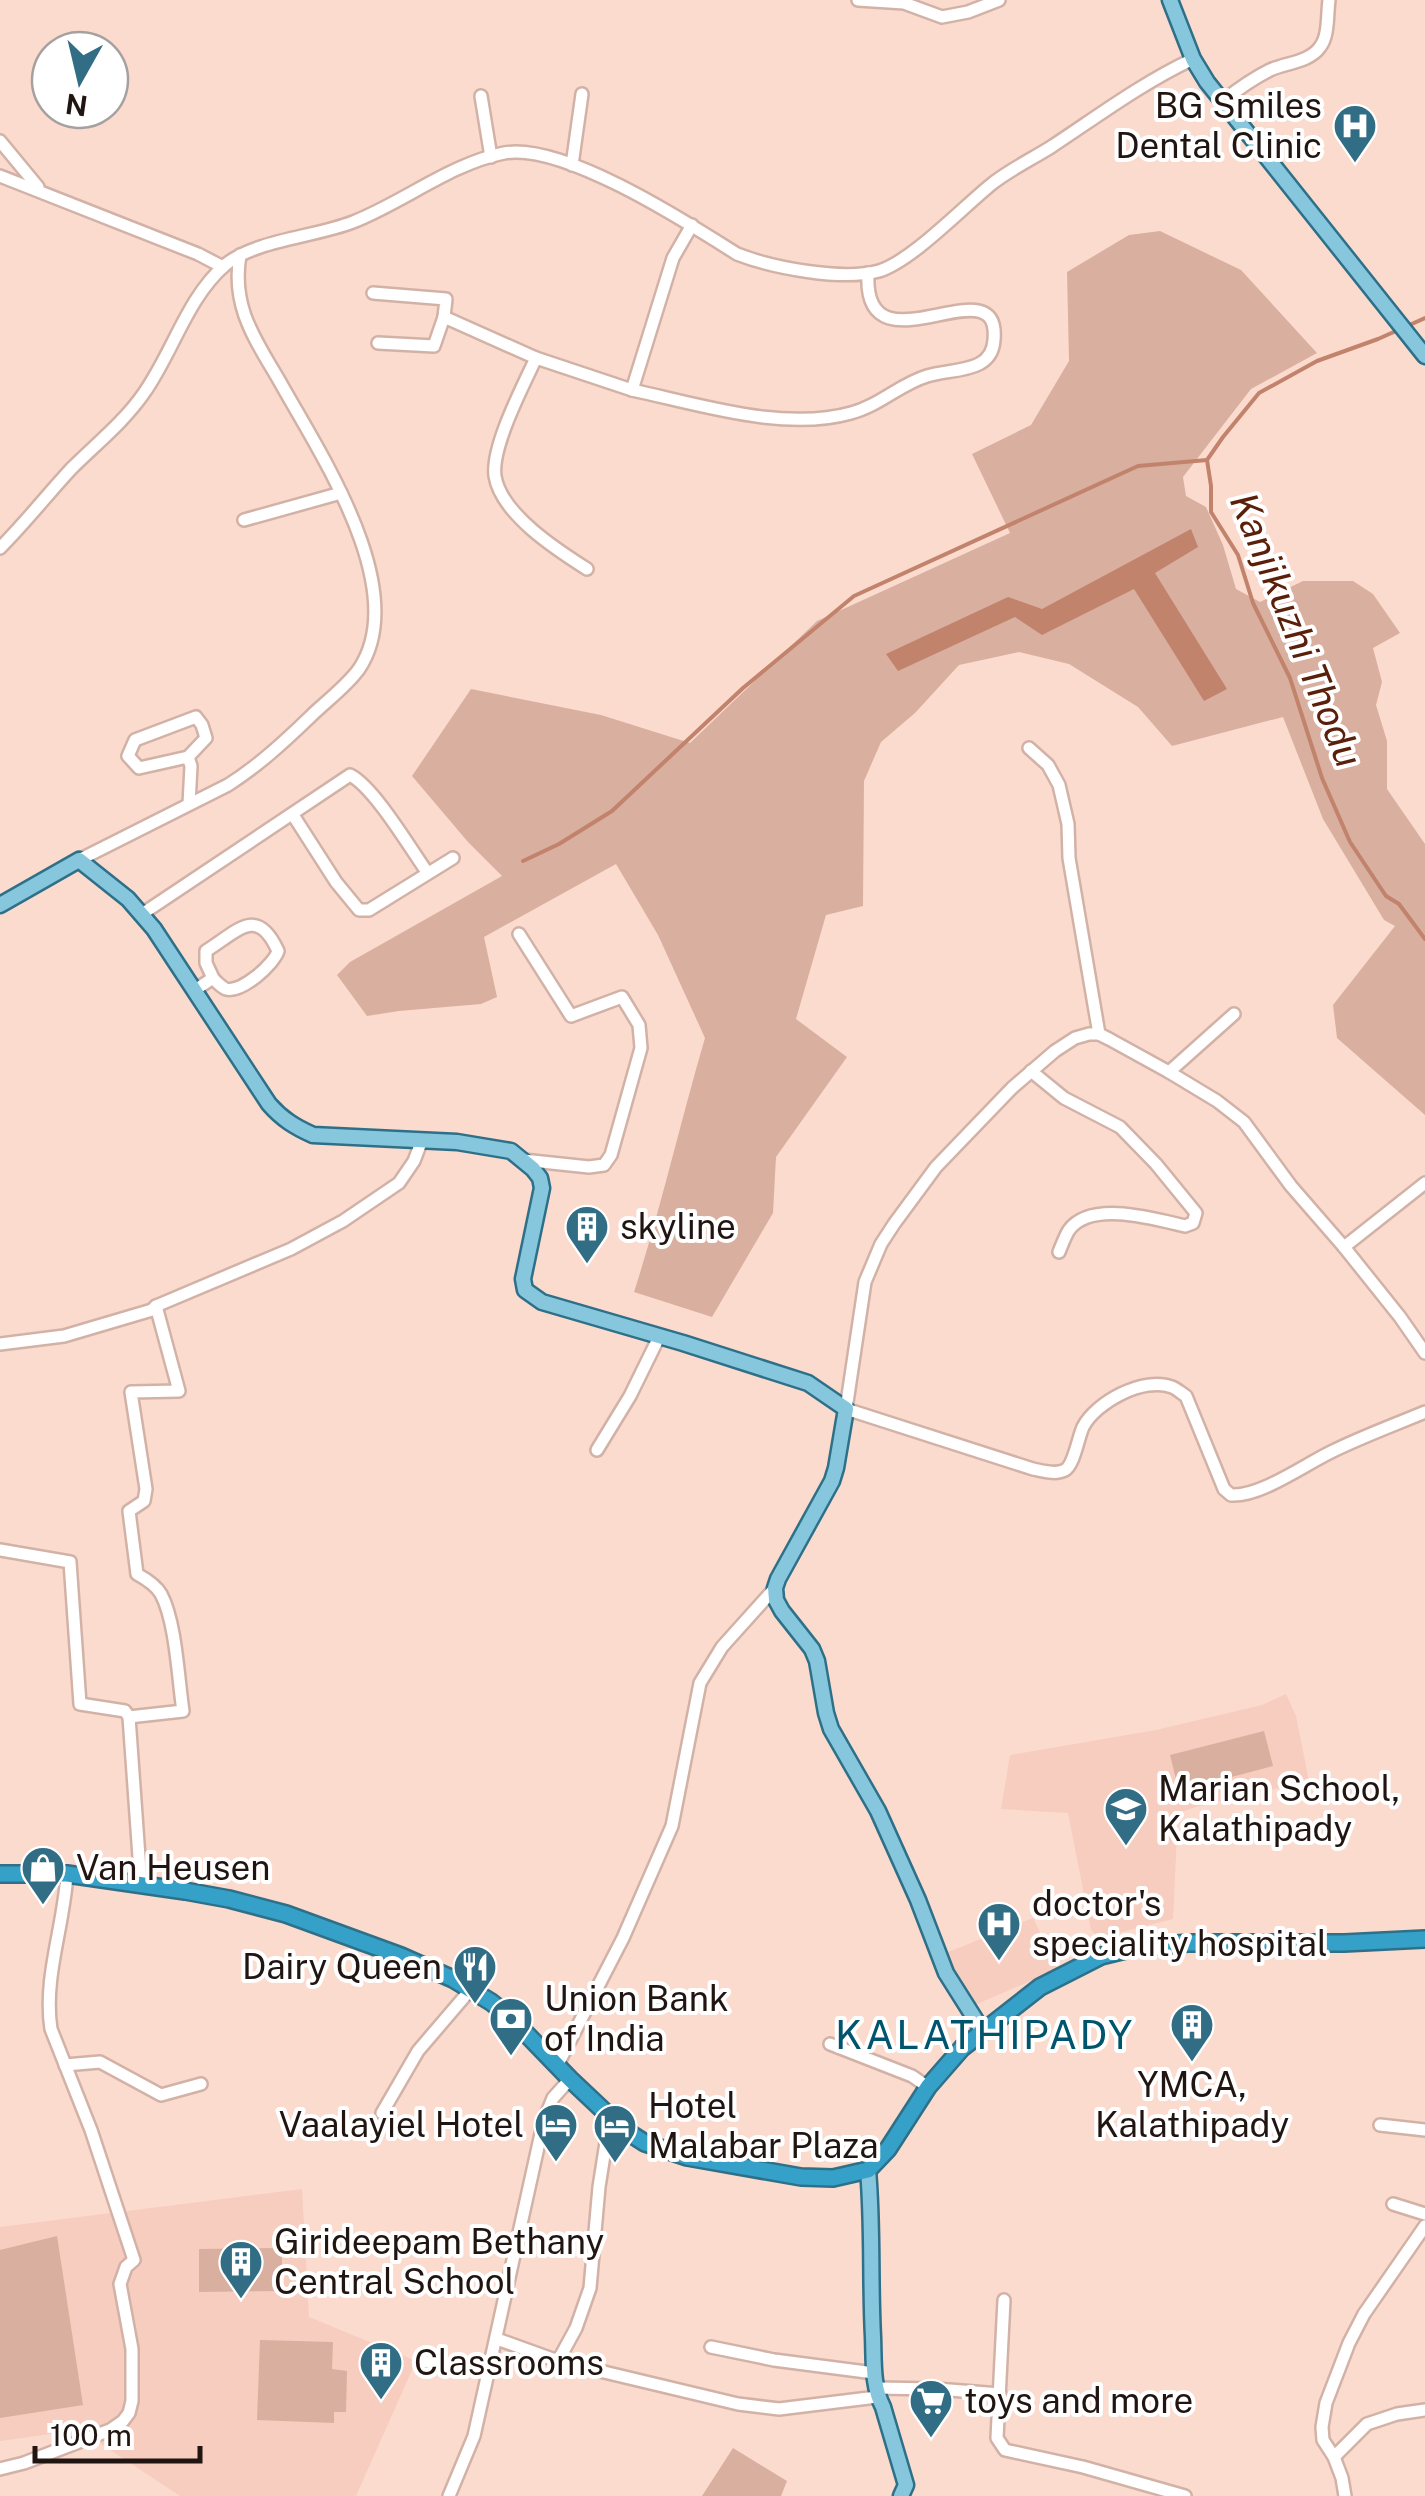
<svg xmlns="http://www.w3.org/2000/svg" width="1425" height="2496" viewBox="0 0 1425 2496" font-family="'Public Sans',sans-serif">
<rect width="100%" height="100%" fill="#fcdbcf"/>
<!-- built -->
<g fill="#f6cdbe">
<path d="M1286 1694 1296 1716 1309 1781 1196 1807 1178 1813 1173 1919 1098 1938 1091 1930 1068 1813 1001 1809 1010 1755 1156 1730 1262 1705Z"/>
<path d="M1033 1918 1058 1969 963 2010 941 1955Z"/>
<path d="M302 2189 309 2317 416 2361 356 2496H180L80 2430 0 2441V2227Z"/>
</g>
<!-- green -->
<g fill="#d9afa0">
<path d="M1160 231 1241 270 1317 353 1251 389 1183 477 1186 496 1206 507 1223 545 1236 589 1260 602 1303 581H1353L1373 594 1400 633 1373 648 1382 682 1376 705 1387 741V789L1425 844V1115L1337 1038 1333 1005 1395 926 1384 920 1323 819 1283 717 1172 746 1138 707 1069 664 1019 652 959 665 915 713 881 742 864 781 863 906 826 915 796 1019 847 1057 776 1157 773 1213 712 1317 634 1292C661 1208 680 1123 705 1038L658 935 616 864 484 937 497 997 481 1004 399 1011 367 1016 337 975 350 962 502 876 468 842 412 776 471 689 601 715 690 743 817 621 1010 533 972 454 1031 425 1069 361 1067 272 1129 235Z"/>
<path d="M1264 1731 1273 1766 1179 1791 1170 1755Z"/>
<path d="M57 2236 83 2405 0 2418V2250Z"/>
<path d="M282 2248V2291L199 2292V2249Z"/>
<path d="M260 2340 333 2342 332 2369 347 2371 346 2412H334V2423L257 2420Z"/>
<path d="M733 2448 787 2481 781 2496H702Z"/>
</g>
<!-- water -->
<path fill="#c2836d" d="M1191 529 1198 547 1155 573 1227 689 1204 701 1134 589 1042 635 1015 617 898 671 886 654 1008 597 1042 609Z"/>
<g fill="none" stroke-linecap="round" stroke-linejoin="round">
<!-- stream -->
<g stroke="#c2836d" stroke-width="4">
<path d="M1425 318 1378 339 1317 361 1259 393 1223 437 1207 460 1211 486V512L1238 555 1253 603 1290 678 1322 778 1350 842 1386 896 1399 904 1425 939"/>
<path d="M523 861 559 844 612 811 743 688 854 596 1138 466 1207 460"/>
</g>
<defs>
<g id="minor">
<path d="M858 0 904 3 942 17 968 12 999 0"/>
<path d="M481 96 491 157"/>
<path d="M1223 101C1238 89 1252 79 1270 70 1285 63 1310 62 1320 47 1329 36 1327 14 1329 0"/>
<path d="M0 141 38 187"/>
<path d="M572 165 582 94"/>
<path d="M0 176 198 254 223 267"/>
<path d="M373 293 446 299 444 317"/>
<path d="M378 343 434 346 444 317 536 358"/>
<path d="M632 390C698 404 784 432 851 413 879 406 900 384 927 376 952 368 992 374 994 340 1001 260 862 379 868 273"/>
<path d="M244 520 341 493"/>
<path d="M0 548C25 523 47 495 71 469 96 444 124 422 144 393 173 352 187 298 225 265 255 240 315 237 353 222 404 202 450 164 504 153 563 142 688 223 737 254 773 268 842 281 879 271 912 261 964 206 993 183 1011 169 1032 159 1051 147 1098 116 1142 83 1193 59"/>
<path d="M587 569C557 550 501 514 495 476 491 447 523 386 536 358L632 390 673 258 692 225"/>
<path d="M196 717 202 725 206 738 188 757 139 768 128 756 135 740Z"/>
<path d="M1029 748 1048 765 1059 785 1068 824 1069 858 1099 1034"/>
<path d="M188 757 191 766 189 804"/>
<path d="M293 815 336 882 359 910H369L453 858"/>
<path d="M79 860 228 785C258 766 284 742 310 717 325 702 346 687 359 669 412 590 319 452 280 382 255 339 231 307 240 255"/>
<path d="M142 914 350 775C374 787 410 848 427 872"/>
<path d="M519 934 571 1016 622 997 639 1025 641 1048 611 1155 604 1165 589 1167 523 1160"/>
<path d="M195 990 213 978 206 963V951C238 931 257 905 278 951 274 964 242 993 226 989 223 988 215 981 213 978"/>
<path d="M1031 1071 1064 1098 1120 1127 1156 1164 1196 1213 1193 1223 1185 1226C1155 1219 1091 1200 1069 1230 1065 1236 1062 1245 1059 1252"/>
<path d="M1169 1072 1234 1014"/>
<path d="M1344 1247 1425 1183"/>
<path d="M0 1344 64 1336 152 1310 156 1306 291 1249 343 1221 399 1183 414 1161 422 1140"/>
<path d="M1425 1353 1400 1317 1344 1247 1291 1186 1244 1122 1217 1101 1169 1072 1109 1039 1099 1034H1089L1075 1038 1055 1051 1012 1088 936 1167 894 1224 881 1244 865 1282 846 1409 1033 1469C1043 1471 1056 1475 1065 1470 1074 1465 1078 1438 1083 1427 1096 1402 1144 1376 1172 1387 1177 1389 1181 1393 1186 1396L1224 1489 1231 1495C1260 1497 1304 1465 1331 1452 1361 1437 1394 1425 1425 1412"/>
<path d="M597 1450 630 1396 659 1337"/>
<path d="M0 1550 70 1562 80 1704 125 1711 129 1717 141 1885"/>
<path d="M129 1717 183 1711C178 1678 176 1622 161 1594 156 1585 146 1579 137 1574L129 1511 144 1501 146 1489 131 1392 179 1391 156 1306"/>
<path d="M830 2044 912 2076 928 2087"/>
<path d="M65 2065 100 2062 161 2095 201 2084"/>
<path d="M557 2066 623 1938 672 1826 700 1683 722 1647 775 1588"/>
<path d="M382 2113 418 2051 471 1989"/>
<path d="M1380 2125 1425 2130"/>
<path d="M1393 2204 1425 2214"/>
<path d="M1004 2300 997 2438 1005 2450 1083 2467 1185 2496"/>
<path d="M497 2339 558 2361 738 2404 779 2409 877 2397"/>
<path d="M711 2347 774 2360 874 2373"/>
<path d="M421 2361 489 2371"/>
<path d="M558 2361 576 2328 590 2288 599 2187 610 2117"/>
<path d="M876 2388 937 2389 1000 2394"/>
<path d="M1334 2457 1367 2424 1397 2414 1425 2410"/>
<path d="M0 2469 24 2463 110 2430 123 2421 129 2413 132 2401V2349L120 2284 126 2267 134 2260 91 2130 51 2029C43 1978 64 1926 67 1874"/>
<path d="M449 2496 474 2436 544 2120 553 2098 570 2079"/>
<path d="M1345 2496 1342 2478 1334 2457 1323 2440 1322 2427 1326 2403 1349 2343 1364 2314 1425 2226"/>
</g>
<g id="major">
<path d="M1170 0 1193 59 1207 82 1425 356"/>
<path d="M0 905 79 860 128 899 154 929 269 1104C282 1119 295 1127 313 1135L457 1142 511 1151 533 1169 540 1178 542 1188 523 1279 525 1290 542 1302 683 1343 808 1383 846 1409 836 1468 832 1481 778 1579 775 1588 776 1600 782 1611 812 1649 817 1661 826 1713 831 1729 878 1811 918 1900 946 1973 982 2030"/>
<path d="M868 2170C873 2226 870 2281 873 2337 874 2361 872 2386 883 2407L906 2485 901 2496"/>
</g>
<path id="highway" d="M0 1874H67L185 1891 229 1899 286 1914 401 1956 453 1979 491 2002 510 2017 570 2079 623 2129 645 2143 687 2157 801 2177 833 2178 868 2170 888 2149 928 2087 962 2048 1040 1987 1101 1956 1134 1948 1188 1943H1344L1425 1939"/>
</defs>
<!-- minor casing -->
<use href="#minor" stroke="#d2b2a7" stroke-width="16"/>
<!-- major casing -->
<use href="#major" stroke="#2e7088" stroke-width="19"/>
<!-- highway casing -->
<use href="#highway" stroke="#2e7088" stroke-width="20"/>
<!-- minor -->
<use href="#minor" stroke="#fff" stroke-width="11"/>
<!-- major -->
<use href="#major" stroke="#86c7de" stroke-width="14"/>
<!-- highway -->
<use href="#highway" stroke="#35a1c8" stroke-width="15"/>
</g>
<!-- icons -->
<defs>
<symbol id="hospital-pin" viewBox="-11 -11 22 30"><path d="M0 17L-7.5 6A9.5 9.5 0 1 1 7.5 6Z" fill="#316d84" stroke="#fff"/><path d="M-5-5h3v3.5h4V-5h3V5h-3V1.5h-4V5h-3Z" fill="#fff"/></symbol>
<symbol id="building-pin" viewBox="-11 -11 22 30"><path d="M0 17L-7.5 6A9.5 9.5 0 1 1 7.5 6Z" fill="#316d84" stroke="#fff"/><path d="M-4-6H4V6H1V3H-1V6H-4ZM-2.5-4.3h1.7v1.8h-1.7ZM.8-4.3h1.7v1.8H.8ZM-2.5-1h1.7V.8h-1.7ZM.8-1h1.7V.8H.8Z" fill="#fff"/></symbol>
<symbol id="school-pin" viewBox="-11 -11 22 30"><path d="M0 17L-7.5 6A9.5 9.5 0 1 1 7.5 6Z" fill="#316d84" stroke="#fff"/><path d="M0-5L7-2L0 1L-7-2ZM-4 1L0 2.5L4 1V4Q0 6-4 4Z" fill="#fff"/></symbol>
<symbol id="shop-pin" viewBox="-11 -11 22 30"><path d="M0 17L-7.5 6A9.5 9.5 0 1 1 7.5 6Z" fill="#316d84" stroke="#fff"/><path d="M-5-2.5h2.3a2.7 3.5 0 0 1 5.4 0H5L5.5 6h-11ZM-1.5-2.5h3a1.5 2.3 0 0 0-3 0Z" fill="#fff"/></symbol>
<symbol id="restaurant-pin" viewBox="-11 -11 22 30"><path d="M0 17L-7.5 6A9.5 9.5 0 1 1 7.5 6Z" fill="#316d84" stroke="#fff"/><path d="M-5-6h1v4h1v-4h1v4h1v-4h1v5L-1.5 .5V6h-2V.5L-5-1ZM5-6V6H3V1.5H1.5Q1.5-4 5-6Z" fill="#fff"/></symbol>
<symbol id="bank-pin" viewBox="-11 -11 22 30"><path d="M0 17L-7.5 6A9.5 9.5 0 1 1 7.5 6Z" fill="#316d84" stroke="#fff"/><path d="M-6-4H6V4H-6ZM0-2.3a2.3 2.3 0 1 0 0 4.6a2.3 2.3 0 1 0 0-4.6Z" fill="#fff"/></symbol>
<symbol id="hotel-pin" viewBox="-11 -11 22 30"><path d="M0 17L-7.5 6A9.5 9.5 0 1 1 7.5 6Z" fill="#316d84" stroke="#fff"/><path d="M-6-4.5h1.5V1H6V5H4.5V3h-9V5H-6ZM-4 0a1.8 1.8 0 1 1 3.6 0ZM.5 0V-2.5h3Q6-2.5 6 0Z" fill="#fff"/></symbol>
<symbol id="supermarket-pin" viewBox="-11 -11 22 30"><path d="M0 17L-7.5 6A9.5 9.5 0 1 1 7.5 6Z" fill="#316d84" stroke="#fff"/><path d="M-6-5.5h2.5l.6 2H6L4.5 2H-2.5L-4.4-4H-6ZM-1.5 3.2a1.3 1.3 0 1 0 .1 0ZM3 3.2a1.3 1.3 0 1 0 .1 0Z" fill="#fff"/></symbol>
</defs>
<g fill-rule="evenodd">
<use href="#hospital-pin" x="1330" y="101" width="50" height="68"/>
<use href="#building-pin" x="562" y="1202" width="50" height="68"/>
<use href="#school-pin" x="1101" y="1784" width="50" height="68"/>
<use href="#shop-pin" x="18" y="1843" width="50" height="68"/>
<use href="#hospital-pin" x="974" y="1899" width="50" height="68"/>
<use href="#restaurant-pin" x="450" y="1942" width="50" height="68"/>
<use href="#bank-pin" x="486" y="1994" width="50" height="68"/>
<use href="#building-pin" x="1167" y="2000" width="50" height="68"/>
<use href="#hotel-pin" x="531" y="2100" width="50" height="68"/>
<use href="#hotel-pin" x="590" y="2101" width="50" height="68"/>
<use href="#building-pin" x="216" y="2237" width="50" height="68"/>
<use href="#building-pin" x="356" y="2338" width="50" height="68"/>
<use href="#supermarket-pin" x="906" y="2376" width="50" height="68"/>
</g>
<g text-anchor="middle" stroke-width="8" stroke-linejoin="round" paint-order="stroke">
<!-- poi labels -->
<g font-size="35" fill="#211511" stroke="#fff" text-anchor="start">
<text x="1322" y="118" text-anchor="end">BG Smiles<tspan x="1322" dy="40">Dental Clinic</tspan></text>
<text x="620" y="1239">skyline</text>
<text x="1158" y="1801">Marian School,<tspan x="1158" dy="40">Kalathipady</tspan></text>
<text x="76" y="1880">Van Heusen</text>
<text x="1032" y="1916">doctor's<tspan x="1032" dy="40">speciality hospital</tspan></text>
<text x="442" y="1979" text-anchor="end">Dairy Queen</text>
<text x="544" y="2011">Union Bank<tspan x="544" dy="40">of India</tspan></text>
<text x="1192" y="2097" text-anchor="middle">YMCA,<tspan x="1192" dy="40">Kalathipady</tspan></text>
<text x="648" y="2118">Hotel<tspan x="648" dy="40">Malabar Plaza</tspan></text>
<text x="524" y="2137" text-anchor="end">Vaalayiel Hotel</text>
<text x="274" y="2254">Girideepam Bethany<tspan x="274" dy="40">Central School</tspan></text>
<text x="414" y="2375">Classrooms</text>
<text x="964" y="2413">toys and more</text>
</g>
<!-- water labels -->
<g font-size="38" font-style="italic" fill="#5b2009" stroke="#fff">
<text transform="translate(1296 630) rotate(68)" y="13">Kanjikuzhi Thodu</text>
</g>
<!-- quarter labels -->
<g font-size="40" letter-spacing="2.5" fill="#00546d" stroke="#fff">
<text x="985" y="2049">KALATHIPADY</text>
</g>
</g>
<!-- north arrow -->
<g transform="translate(80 80) rotate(188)"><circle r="48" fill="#ffffff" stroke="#a6a1a0" stroke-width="2.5"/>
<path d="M0-8L18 38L0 25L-18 38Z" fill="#316d84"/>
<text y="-15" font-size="28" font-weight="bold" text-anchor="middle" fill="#211511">N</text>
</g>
<!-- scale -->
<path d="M35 2446v15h165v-15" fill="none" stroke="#211511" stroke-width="5"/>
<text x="50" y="2446" font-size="30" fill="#211511" stroke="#ffffff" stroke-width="8" paint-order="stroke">100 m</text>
</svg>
